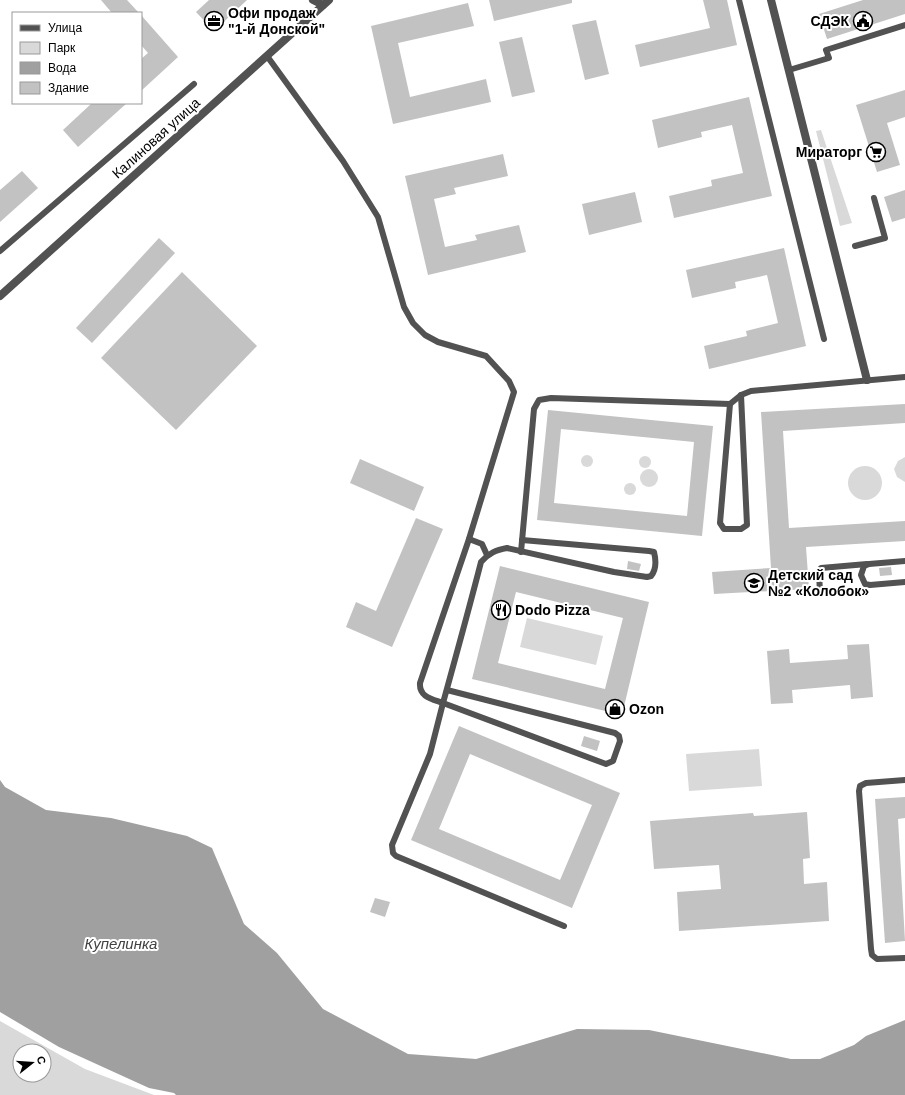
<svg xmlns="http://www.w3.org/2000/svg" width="905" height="1095" viewBox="0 0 905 1095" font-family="Arial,sans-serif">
<rect width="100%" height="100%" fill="#fff"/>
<!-- green -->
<g fill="#d9d9d9" fill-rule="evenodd">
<path d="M821 130 852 223 840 226 816 131Z"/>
<circle cx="587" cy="461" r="6"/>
<circle cx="645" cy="462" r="6"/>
<path d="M905 457V482L897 477 894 469 898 461Z"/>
<circle cx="865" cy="483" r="17"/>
<circle cx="649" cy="478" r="9"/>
<circle cx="630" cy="489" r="6"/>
<path d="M527 618 603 636 596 665 520 647Z"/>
<path d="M759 749 762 786 689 791 686 754Z"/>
<path d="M0 1021 85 1069 154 1095H0ZM20 1051H44V1075H20Z"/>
</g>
<!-- water -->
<path fill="#a0a0a0" d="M0 780 5 787 46 810 111 818 187 836 212 848 244 924 277 953 323 1009 408 1054 476 1059 577 1029 649 1030 791 1059H820L854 1045 866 1036 905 1020V1095H176L174 1093 149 1088 59 1047 0 1012Z"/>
<!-- building -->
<g fill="#c2c2c2" fill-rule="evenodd">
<path d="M101 0H127L139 13H112Z"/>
<path d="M209 0H247L214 31 196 12Z"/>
<path d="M489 0H572V3L494 21Z"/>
<path d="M703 0H727L737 45 640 67 635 45 710 28Z"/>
<path d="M863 0H905V14L827 39 819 14Z"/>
<path d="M468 3 474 26 398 43 410 97 486 79 491 102 393 124 371 26Z"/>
<path d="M141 15 178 57 141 91V59L148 53 141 45Z"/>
<path d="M596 20 609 74 585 80 572 25Z"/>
<path d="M522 37 535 92 512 97 499 42Z"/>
<path d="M905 90V117L887 123 900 165 877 172 856 105Z"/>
<path d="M749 97 772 196 674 218 669 196 712 186 711 180 743 173 732 125 701 132 702 137 658 148 652 120Z"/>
<path d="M92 103H127L78 147 63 130Z"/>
<path d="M503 154 508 176 454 188 456 194 434 199 445 247 477 240 475 235 519 225 526 252 428 275 405 176Z"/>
<path d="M22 171 38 188 0 222V190Z"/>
<path d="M905 190V218L892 222 884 197Z"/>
<path d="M635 192 642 222 589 235 582 204Z"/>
<path d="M159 238 175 253 92 343 76 328Z"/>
<path d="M784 248 806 346 709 369 704 346 747 336 746 331 778 323 767 275 735 282 736 288 692 298 686 270Z"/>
<path d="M182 272 257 346 176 430 101 358Z"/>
<path d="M905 404V423L783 431 789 528 905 521V541L806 547 809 589 714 594 712 572 771 568 761 412Z"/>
<path d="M548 410 713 426 702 536 537 520ZM561 429 694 442 687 516 554 503Z"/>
<path d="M360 459 424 487 414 511 350 483Z"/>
<path d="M416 518 443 529 392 647 346 627 356 602 376 611Z"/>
<path d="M628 561 641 564 639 571 627 569Z"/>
<path d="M500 566 649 602 622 715 472 679ZM516 592 623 618 605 689 498 663Z"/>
<path d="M891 567 892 575 880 576 879 568Z"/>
<path d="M869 644 873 697 851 699 850 685 792 690 793 703 771 704 767 651 789 649 790 663 848 659 847 645Z"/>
<path d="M459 726 620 793 572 908 411 840ZM470 754 592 805 560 880 439 829Z"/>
<path d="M584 736 600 741 597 751 581 746Z"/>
<path d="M905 797V818L898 819 905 941 885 943 875 799Z"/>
<path d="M807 812 810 858 803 859 804 884 827 882 829 921 679 931 677 892 721 889 719 865 654 869 650 821 753 813 754 816Z"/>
<path d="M375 898 390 902 385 917 370 912Z"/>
</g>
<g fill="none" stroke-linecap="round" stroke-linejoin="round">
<!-- service -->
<g stroke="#525252" stroke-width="6">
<path d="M739 0 824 339"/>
<path d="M267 56 343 161 378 217 404 307 413 323 425 335 438 342 486 356 509 381 514 392 469 539 420 683C419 697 432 699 443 703L430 754 392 845 393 853 396 856 564 926"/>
<path d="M789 70 829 58 826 50 905 25"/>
<path d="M855 246 885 238 874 198"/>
<path d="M0 251 194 84"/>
<path d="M730 404 720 523 724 529H741L747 525 741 395"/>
<path d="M469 539 482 544 487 555"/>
<path d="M521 552 534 409 539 400 551 398 730 404 741 395 751 391 905 377"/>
<path d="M905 561 869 564 864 566 861 575 865 584 870 585 905 582"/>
<path d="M820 594 819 571 821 568 867 564"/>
<path d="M447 690 615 733 619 736 620 741 613 761 606 764 443 703C456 656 469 609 481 562 489 553 496 550 507 548L614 572 647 577 651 576C656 570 656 560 654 552L649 551 522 540"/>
<path d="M905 780 866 783 860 786 859 791 871 949 872 955 877 959 905 958"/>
</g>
<!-- minor -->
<g stroke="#525252" stroke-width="8">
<path d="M313 0 323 5"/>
<path d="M771 0 867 380"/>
</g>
<!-- tertiary -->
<path stroke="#525252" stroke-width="8" d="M0 296 329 0"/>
</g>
<!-- icons -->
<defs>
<symbol id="office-ring" viewBox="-11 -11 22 22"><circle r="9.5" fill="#fff" stroke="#000" stroke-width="1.5"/><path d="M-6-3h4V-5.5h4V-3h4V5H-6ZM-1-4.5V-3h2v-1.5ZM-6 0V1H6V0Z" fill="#000"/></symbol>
<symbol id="civic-ring" viewBox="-11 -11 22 22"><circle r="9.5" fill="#fff" stroke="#000" stroke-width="1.5"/><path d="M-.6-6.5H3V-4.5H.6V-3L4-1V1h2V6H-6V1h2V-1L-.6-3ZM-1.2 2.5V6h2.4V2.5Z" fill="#000"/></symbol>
<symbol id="supermarket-ring" viewBox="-11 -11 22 22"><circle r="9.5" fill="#fff" stroke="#000" stroke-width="1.5"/><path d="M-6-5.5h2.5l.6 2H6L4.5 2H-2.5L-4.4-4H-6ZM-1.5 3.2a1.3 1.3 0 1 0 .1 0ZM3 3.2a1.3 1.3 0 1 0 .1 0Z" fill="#000"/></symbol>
<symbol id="school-ring" viewBox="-11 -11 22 22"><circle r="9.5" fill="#fff" stroke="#000" stroke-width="1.5"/><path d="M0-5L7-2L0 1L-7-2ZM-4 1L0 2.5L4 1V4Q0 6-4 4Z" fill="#000"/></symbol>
<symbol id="restaurant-ring" viewBox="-11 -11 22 22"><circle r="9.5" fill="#fff" stroke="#000" stroke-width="1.5"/><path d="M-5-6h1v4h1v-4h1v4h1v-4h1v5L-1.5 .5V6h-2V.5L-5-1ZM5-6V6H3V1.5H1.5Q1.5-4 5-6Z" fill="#000"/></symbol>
<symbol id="shop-ring" viewBox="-11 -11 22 22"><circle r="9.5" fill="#fff" stroke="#000" stroke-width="1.5"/><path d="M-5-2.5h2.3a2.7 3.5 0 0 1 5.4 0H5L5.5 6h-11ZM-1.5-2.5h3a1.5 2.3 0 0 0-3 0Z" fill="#000"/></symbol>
</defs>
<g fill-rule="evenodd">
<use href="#office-ring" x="203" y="10" width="22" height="22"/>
<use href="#civic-ring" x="852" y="10" width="22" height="22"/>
<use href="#supermarket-ring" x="865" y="141" width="22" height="22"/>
<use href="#school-ring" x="743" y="572" width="22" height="22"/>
<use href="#restaurant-ring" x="490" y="599" width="22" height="22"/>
<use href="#shop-ring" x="604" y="698" width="22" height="22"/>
</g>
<g text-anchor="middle" stroke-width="4" stroke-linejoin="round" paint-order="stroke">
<!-- poi labels -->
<g font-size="14" font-weight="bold" fill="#000" stroke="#fff" text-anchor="start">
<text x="228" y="18">Офи продаж<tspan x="228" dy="16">"1-й Донской"</tspan></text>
<text x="849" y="26" text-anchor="end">СДЭК</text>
<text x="862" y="157" text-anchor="end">Мираторг</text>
<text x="768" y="580">Детский сад<tspan x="768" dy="16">№2 «Колобок»</tspan></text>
<text x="515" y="615">Dodo Pizza</text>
<text x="629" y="714">Ozon</text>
</g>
<!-- street labels -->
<g font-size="14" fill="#000" stroke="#fff">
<text transform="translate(156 138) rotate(-42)" y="5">Калиновая улица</text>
</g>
<!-- water labels -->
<g font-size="15" font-style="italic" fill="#414141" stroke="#fff">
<text x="121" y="949">Купелинка</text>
</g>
</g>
<!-- legend -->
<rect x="12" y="12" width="130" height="92" fill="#ffffff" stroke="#999999"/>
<rect x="20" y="25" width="20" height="6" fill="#525252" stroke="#999999"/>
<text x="48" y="32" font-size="12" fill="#000000">Улица</text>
<rect x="20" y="42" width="20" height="12" fill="#d9d9d9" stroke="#999999"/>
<text x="48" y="52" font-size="12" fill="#000000">Парк</text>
<rect x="20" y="62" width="20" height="12" fill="#a0a0a0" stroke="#999999"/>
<text x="48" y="72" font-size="12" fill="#000000">Вода</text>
<rect x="20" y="82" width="20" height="12" fill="#c2c2c2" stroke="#999999"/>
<text x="48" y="92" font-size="12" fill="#000000">Здание</text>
<!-- north arrow -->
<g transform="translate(32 1063) rotate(73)"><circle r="19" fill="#ffffff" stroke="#999999"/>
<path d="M0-3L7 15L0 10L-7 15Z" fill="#000000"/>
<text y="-6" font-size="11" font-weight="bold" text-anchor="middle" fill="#000000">С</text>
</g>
</svg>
